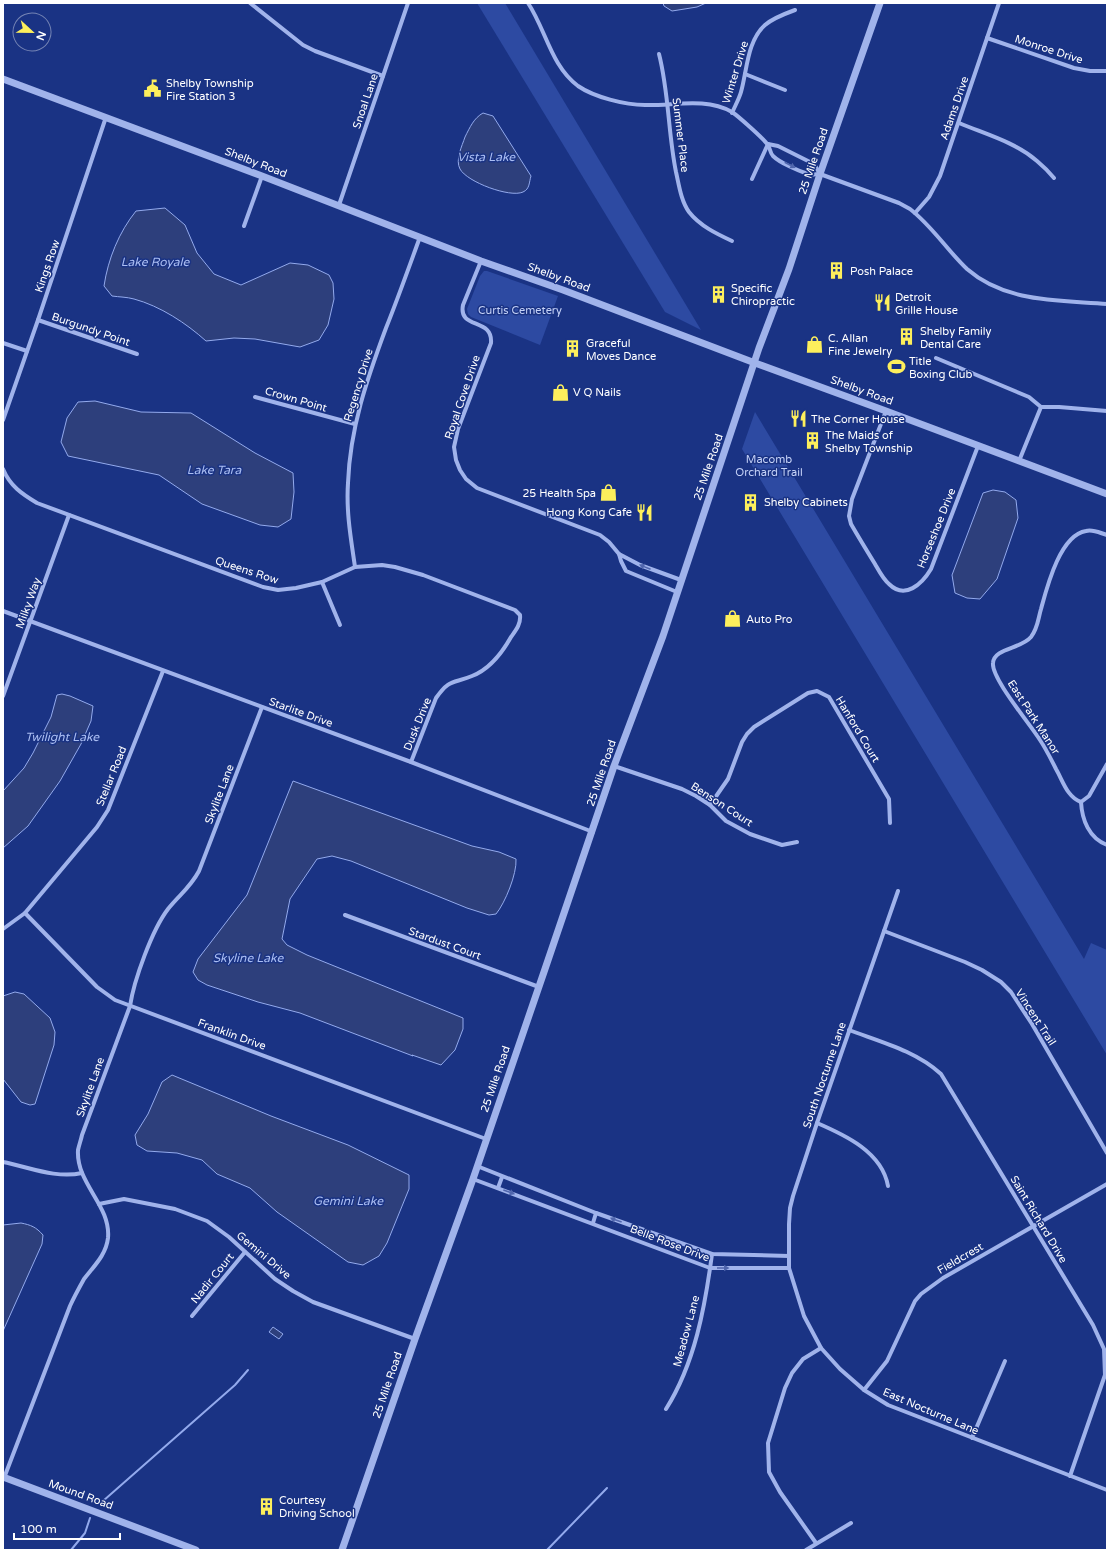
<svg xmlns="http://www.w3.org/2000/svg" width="1110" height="1553" viewBox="0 0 1110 1553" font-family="'Varela Round',sans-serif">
<rect width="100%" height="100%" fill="#1a3384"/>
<!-- green -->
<g fill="#2d4aa2">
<path d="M477 3H505L701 330 665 312Z"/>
<path d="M484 271H487L558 296 540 345 471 317 468 314 467 309 480 276Z"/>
<path d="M755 412 1084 959 1091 943 1107 950V1055L742 449Z"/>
</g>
<!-- water -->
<g fill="#2d3f7c" stroke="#93aaed">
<path d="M663 3H706L697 7 672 11 664 6Z"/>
<path d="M483 113 493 116 531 176C529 182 530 189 523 192 510 198 467 182 460 169 455 160 462 146 465 137 470 127 474 118 483 113Z"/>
<path d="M165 208 185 225 197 253 214 274 241 285 290 263 308 265 329 275 333 283 334 299 328 325 319 340 300 347 255 339 234 338 206 341C186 323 160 306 134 299 127 297 119 297 112 296L104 286C108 259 119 232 136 211Z"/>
<path d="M95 401 141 412 191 413 255 453 293 473 294 492 291 519 278 527 260 525 202 504 159 475 68 456 61 442 67 418 78 402Z"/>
<path d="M993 490 1005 492 1016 500 1018 518 997 579 980 599 967 598 955 593 952 575 983 493Z"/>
<path d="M62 694 70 696 93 706 91 721 81 744 60 781 28 826 3 848V791L24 768 33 753 51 717 57 695Z"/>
<path d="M293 781 472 846 499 852 516 859C517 874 505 903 496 914L489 915 467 908 351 861 332 856 317 859 290 899 282 939 287 945 307 955 463 1018V1029L455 1050 441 1065 412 1055 413 1056 300 1013 258 1002 207 985 198 980 193 972 198 959 247 895Z"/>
<path d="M15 992 24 994 50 1018 55 1032 54 1045 35 1104 30 1105 21 1102 3 1079V996Z"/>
<path d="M172 1075 271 1116 348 1145 409 1175V1189L387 1243 379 1256 363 1265 348 1262 277 1212 250 1188 217 1174 202 1160 177 1153 147 1151 137 1145 135 1135 148 1114 162 1082Z"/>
<path d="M21 1223C31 1225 36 1227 43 1235L42 1244 3 1331V1225Z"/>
<path d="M273 1327 283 1334 279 1339 269 1332Z"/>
</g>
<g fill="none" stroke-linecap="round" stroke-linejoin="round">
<!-- stream -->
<g stroke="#93aaed" stroke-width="2">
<path d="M103 1501 235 1385 248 1370"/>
<path d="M71 1550 85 1533 90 1518"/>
<path d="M547 1550 607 1488"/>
</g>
<!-- minor -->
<g stroke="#a0b3eb" stroke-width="4">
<path d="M250 3 303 45 315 51 383 76"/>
<path d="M528 3C546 30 551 66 578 86 594 97 625 105 645 105 673 106 705 97 732 112 738 116 764 139 768 145 770 148 770 153 773 156 780 163 799 171 808 174 812 175 816 174 820 174L899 203 910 209C932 226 947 250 967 269 1006 303 1059 300 1107 304"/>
<path d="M987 38 1074 68 1090 71H1107"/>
<path d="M659 54C669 93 668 133 676 172 679 185 681 201 689 212 700 226 717 234 732 241"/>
<path d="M745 74 785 90"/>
<path d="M732 113C735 106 739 99 741 92 747 71 747 41 765 25 773 18 784 14 795 10"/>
<path d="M959 123C985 134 1015 142 1037 161 1043 166 1049 172 1054 178"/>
<path d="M768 144 778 146 814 164 820 174"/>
<path d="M752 179 768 144"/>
<path d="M339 205 408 3"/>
<path d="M915 213 929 197 940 176 999 3"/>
<path d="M244 226 262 176"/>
<path d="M481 261 463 305C458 330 493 317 491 343L458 429 454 447 456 460 460 470 466 479 477 488 600 535 609 542 619 554"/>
<path d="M38 320 137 354"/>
<path d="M3 343 27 351"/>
<path d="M936 358 1029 397 1041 407H1059L1107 411"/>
<path d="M255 397 355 424"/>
<path d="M886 411 852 499 849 516 851 524C859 538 867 551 875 564 879 571 883 579 889 584 905 600 922 584 931 569L978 446"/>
<path d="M3 420 38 320 106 117"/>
<path d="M1019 461 1041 407"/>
<path d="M3 469C10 486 22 494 37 503L263 587 278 590 296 588 322 582 355 567 382 565 395 567 423 575 515 610 520 615C521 624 516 630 511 637 502 653 490 669 472 676 453 684 450 678 436 698L411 762"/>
<path d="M355 567C351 539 346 512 348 483 350 428 367 379 386 328 398 298 409 267 420 237"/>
<path d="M322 582 340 625"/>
<path d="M677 592 626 571 621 561 619 554 640 565 681 580"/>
<path d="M3 611 411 762 593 832"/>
<path d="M3 696 69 515"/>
<path d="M614 766 682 789 696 796 710 805 726 821 750 834 782 845 797 842"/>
<path d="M1081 802C1067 797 1063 781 1056 769 1051 759 1046 749 1040 740 1030 724 991 678 993 663 994 648 1021 649 1031 637 1038 628 1038 619 1041 609 1047 587 1060 535 1086 531 1093 529 1100 533 1107 535"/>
<path d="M1081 802C1082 820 1089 838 1107 845"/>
<path d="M1081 802 1089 796 1107 764"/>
<path d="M710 805 728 779 742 742 747 734 754 727 808 693 817 691 829 697 889 799 890 823"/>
<path d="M898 891 817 1123 793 1196 790 1208 789 1224V1268L804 1316 821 1348 840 1369 864 1390 888 1405 1107 1490"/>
<path d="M25 913 97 987 115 1000 486 1139"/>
<path d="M345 915 539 987"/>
<path d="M3 929 25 913 97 827 108 810 163 671"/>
<path d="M884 931 965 962 982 970 1001 982 1011 992 1032 1024 1107 1153"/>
<path d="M849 1030C881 1042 916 1051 941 1074L1093 1325 1104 1349 1105 1375 1070 1476"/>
<path d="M817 1123C845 1135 882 1152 888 1186"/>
<path d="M3 1162C29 1167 56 1179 82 1173"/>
<path d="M477 1166 596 1213 712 1254 789 1256"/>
<path d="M473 1179 710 1268H789"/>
<path d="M498 1188 502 1177"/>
<path d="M99 1204 124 1199 175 1209 207 1221 229 1237 275 1279 293 1291 313 1302 415 1339"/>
<path d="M593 1223 596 1213"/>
<path d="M192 1316 245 1252"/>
<path d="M864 1390 887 1361 915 1301 921 1294 943 1278 1107 1184"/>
<path d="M666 1409C695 1363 705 1307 712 1254"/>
<path d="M972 1438 1005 1361"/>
<path d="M4 1478 70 1306C74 1297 79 1288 84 1279 94 1266 106 1255 108 1238 111 1205 76 1184 78 1150 79 1145 81 1140 82 1135L130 1006C134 980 152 930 168 909 179 895 190 888 199 871L262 707"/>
<path d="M816 1543 780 1492 769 1472 768 1443 785 1388 792 1373 803 1359 821 1348"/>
<path d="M806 1550 851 1523"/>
</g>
<!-- tertiary -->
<g stroke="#a0b3eb" stroke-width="7">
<path d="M3 79 262 176 481 261 563 290 755 363 886 411 1107 494"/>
<path d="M3 1477 196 1550"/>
<path d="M342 1550 415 1339 473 1179 545 969 614 766 663 636 759 348 789 269 820 174 880 3"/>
</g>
</g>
<!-- one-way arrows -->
<defs><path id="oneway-solid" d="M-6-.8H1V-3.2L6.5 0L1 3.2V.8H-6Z"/></defs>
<g fill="#5066ad">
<use href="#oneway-solid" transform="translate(790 165) rotate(28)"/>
<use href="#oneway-solid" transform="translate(645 567) rotate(-158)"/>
<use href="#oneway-solid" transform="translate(509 1192) rotate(20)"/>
<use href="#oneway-solid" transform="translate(616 1220) rotate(-160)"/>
<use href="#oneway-solid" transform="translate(723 1268)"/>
</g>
<!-- icons -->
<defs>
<symbol id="civic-bare" viewBox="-9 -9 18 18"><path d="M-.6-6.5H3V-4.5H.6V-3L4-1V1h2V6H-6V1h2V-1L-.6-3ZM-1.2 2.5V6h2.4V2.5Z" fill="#fdef5c" stroke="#1a3384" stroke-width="2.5" paint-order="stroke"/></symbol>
<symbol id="building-bare" viewBox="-9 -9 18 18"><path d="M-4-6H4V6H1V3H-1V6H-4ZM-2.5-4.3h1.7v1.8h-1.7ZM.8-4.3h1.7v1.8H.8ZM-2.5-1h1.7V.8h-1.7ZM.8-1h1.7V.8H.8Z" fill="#fdef5c" stroke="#1a3384" stroke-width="2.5" paint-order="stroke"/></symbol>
<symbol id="restaurant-bare" viewBox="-9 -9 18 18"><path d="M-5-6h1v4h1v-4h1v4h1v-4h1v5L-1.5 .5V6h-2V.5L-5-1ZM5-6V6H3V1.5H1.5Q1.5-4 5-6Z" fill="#fdef5c" stroke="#1a3384" stroke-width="2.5" paint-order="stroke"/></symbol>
<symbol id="shop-bare" viewBox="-9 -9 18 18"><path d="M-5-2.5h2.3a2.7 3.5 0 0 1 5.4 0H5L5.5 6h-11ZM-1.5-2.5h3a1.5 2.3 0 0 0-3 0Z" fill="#fdef5c" stroke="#1a3384" stroke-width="2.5" paint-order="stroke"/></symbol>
<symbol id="stadium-bare" viewBox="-9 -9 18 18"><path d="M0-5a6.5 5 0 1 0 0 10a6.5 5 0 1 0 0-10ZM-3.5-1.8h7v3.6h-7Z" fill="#fdef5c" stroke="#1a3384" stroke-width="2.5" paint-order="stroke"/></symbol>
</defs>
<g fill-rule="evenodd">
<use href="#civic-bare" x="140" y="76" width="25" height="25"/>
<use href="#building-bare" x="824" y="258" width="25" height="25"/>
<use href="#building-bare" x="706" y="282" width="25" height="25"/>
<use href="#restaurant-bare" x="870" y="290" width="25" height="25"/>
<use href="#building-bare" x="894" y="324" width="25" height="25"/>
<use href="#shop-bare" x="802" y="332" width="25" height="25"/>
<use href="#building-bare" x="560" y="336" width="25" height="25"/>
<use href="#stadium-bare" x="884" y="354" width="25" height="25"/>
<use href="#shop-bare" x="548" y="380" width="25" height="25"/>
<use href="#restaurant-bare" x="786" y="406" width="25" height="25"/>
<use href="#building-bare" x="800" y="428" width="25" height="25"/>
<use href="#shop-bare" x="596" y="480" width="25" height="25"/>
<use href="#building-bare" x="738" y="490" width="25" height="25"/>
<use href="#restaurant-bare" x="632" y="500" width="25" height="25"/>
<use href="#shop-bare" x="720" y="606" width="25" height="25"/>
<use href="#building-bare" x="254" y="1494" width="25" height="25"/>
</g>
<g text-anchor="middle" stroke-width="3" stroke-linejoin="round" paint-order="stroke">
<!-- street labels -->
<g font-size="11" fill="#fff" stroke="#1a3384">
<text transform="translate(1049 49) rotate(18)" y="4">Monroe Drive</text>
<text transform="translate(735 72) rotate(-73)" y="4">Winter Drive</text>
<text transform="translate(365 101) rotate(-71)" y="4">Snoal Lane</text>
<text transform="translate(954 108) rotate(-71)" y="4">Adams Drive</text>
<text transform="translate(681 135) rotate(83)" y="4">Summer Place</text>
<text transform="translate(813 161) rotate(-71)" y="4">25 Mile Road</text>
<text transform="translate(256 162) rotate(21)" y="4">Shelby Road</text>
<text transform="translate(47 266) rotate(-71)" y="4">Kings Row</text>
<text transform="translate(559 277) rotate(20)" y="4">Shelby Road</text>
<text transform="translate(91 329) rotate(19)" y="4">Burgundy Point</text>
<text transform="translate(358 385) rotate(-73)" y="4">Regency Drive</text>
<text transform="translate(862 390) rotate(20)" y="4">Shelby Road</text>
<text transform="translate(462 397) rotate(-71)" y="4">Royal Cove Drive</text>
<text transform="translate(296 399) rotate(16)" y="4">Crown Point</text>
<text transform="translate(708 467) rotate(-71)" y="4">25 Mile Road</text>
<text transform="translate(936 528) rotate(-68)" y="4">Horseshoe Drive</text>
<text transform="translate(247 570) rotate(18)" y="4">Queens Row</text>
<text transform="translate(28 603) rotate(-70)" y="4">Milky Way</text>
<text transform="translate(301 712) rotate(20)" y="4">Starlite Drive</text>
<text transform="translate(1034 717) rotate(57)" y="4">East Park Manor</text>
<text transform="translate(417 724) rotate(-68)" y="4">Dusk Drive</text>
<text transform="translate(858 729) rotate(59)" y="4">Hanford Court</text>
<text transform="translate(601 773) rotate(-71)" y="4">25 Mile Road</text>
<text transform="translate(111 776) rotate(-68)" y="4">Stellar Road</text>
<text transform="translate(219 794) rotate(-69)" y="4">Skylite Lane</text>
<text transform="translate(722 804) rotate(33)" y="4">Benson Court</text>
<text transform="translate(445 943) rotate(20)" y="4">Stardust Court</text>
<text transform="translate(1036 1017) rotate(57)" y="4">Vincent Trail</text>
<text transform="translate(232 1034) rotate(20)" y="4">Franklin Drive</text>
<text transform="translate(824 1075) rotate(-71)" y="4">South Nocturne Lane</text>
<text transform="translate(495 1079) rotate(-71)" y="4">25 Mile Road</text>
<text transform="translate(90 1087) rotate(-70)" y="4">Skylite Lane</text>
<text transform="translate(1039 1219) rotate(59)" y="4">Saint Richard Drive</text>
<text transform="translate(670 1243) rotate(21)" y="4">Belle Rose Drive</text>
<text transform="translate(264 1255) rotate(40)" y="4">Gemini Drive</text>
<text transform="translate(960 1258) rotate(-30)" y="4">Fieldcrest</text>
<text transform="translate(212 1278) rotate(-51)" y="4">Nadir Court</text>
<text transform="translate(686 1331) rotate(-75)" y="4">Meadow Lane</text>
<text transform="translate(387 1385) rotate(-71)" y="4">25 Mile Road</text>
<text transform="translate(931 1411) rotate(23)" y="4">East Nocturne Lane</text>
<text transform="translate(81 1494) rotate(20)" y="4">Mound Road</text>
</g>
<!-- poi labels -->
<g font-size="11" fill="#fff" stroke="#1a3384" text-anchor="start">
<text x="166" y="87">Shelby Township<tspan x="166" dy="13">Fire Station 3</tspan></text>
<text x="850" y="275">Posh Palace</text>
<text x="731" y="292">Specific<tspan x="731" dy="13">Chiropractic</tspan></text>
<text x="895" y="301">Detroit<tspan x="895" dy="13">Grille House</tspan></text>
<text x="920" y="335">Shelby Family<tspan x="920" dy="13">Dental Care</tspan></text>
<text x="828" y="342">C. Allan<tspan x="828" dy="13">Fine Jewelry</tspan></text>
<text x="586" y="347">Graceful<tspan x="586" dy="13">Moves Dance</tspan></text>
<text x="909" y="365">Title<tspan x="909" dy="13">Boxing Club</tspan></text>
<text x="573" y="396">V Q Nails</text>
<text x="811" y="423">The Corner House</text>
<text x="825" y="439">The Maids of<tspan x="825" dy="13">Shelby Township</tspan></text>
<text x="596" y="497" text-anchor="end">25 Health Spa</text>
<text x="764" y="506">Shelby Cabinets</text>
<text x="632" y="516" text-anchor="end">Hong Kong Cafe</text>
<text x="746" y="623">Auto Pro</text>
<text x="279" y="1504">Courtesy<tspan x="279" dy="13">Driving School</tspan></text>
</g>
<!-- park labels -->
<g font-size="11" fill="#c5d2f8" stroke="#1a3384">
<text x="520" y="314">Curtis Cemetery</text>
<text x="769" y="463">Macomb<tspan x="769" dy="13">Orchard Trail</tspan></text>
</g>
<!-- water labels -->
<g font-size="12" font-style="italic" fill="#abbef3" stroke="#1a3384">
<text x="486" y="161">Vista Lake</text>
<text x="155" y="266">Lake Royale</text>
<text x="214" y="474">Lake Tara</text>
<text x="62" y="741">Twilight Lake</text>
<text x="248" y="962">Skyline Lake</text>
<text x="348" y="1205">Gemini Lake</text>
</g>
</g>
<!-- border -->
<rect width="1110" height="1553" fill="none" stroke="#ffffff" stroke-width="8"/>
<!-- north arrow -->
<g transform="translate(32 32) rotate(112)"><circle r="19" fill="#1a3384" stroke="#7685b5"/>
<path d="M0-3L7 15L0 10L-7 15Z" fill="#fdef5c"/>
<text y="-6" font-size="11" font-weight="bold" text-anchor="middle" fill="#ffffff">N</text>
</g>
<!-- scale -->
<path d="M14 1533v6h106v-6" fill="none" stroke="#ffffff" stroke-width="2"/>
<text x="20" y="1533" font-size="12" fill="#ffffff" stroke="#1a3384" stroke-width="3" paint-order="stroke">100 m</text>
</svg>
